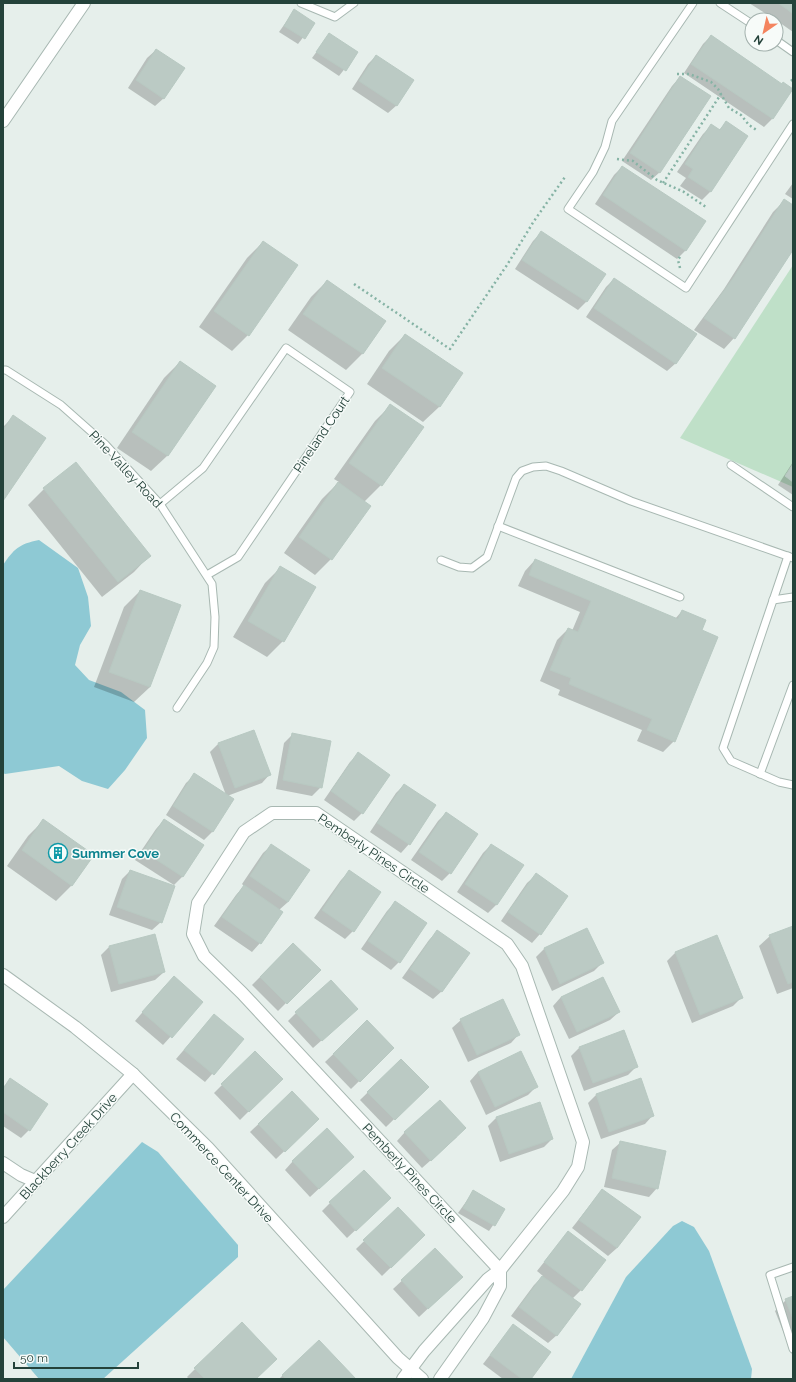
<svg xmlns="http://www.w3.org/2000/svg" width="796" height="1382" viewBox="0 0 796 1382" font-family="Raleway,sans-serif">
<rect width="100%" height="100%" fill="#e6efeb"/>
<!-- green -->
<path fill="#bfe0c8" d="M793 265V487L680 438Z"/>
<!-- water -->
<g fill="#8ec9d4">
<path d="M39 540 78 568 88 597 91 626 80 645 75 665 89 680 121 692 145 710 147 738 125 770 108 789 82 781 59 766 5 774 3 773V565C14 549 19 544 39 540Z"/>
<path d="M142 1142 158 1152 238 1245V1257L103 1379H39L3 1337V1290Z"/>
<path d="M682 1221 694 1227 709 1251 752 1369 751 1379H571L626 1277 673 1226Z"/>
</g>
<!-- shadow -->
<g fill="#0003">
<path d="M749 3H793V32L776 20Z"/>
<path d="M294 11 314 23 298 44 279 32Z"/>
<path d="M329 35 357 53 339 76 312 58Z"/>
<path d="M711 36 781 85 792 89 772 119 764 127 684 73 703 44Z"/>
<path d="M156 50 164 98 155 106 128 88 147 58Z"/>
<path d="M376 56 397 105 388 113 352 89 368 64Z"/>
<path d="M680 77 660 172 651 180 622 161 672 86Z"/>
<path d="M726 123 746 137 710 192 702 200 680 186 686 178 677 172 703 134 712 125 719 130Z"/>
<path d="M622 167 704 221 685 251 677 259 595 204 614 175Z"/>
<path d="M793 183V199L785 194Z"/>
<path d="M784 201 793 206V249L734 338 724 349 694 330 724 289 773 212Z"/>
<path d="M541 233 604 274 586 302 578 310 515 269 533 241Z"/>
<path d="M263 242 248 335 232 351 199 327 247 258Z"/>
<path d="M614 279 676 363 667 371 586 317 606 287Z"/>
<path d="M327 281 384 321 362 354 346 370 288 330 311 297Z"/>
<path d="M405 335 461 373 439 407 423 422 367 384 389 351Z"/>
<path d="M180 362 215 386 167 456 151 471 117 448 164 378Z"/>
<path d="M391 405 381 485 364 502 369 506 331 559 315 575 284 553 322 499 339 482 334 479 375 421Z"/>
<path d="M13 417 3 499V427Z"/>
<path d="M793 462V495L778 485Z"/>
<path d="M44 489 149 556 134 572 102 597 28 505Z"/>
<path d="M535 560 675 619 682 611 701 630 674 741 663 752 637 741 642 730 558 695 560 690 540 681 557 640 568 629 572 631 580 612 518 586 525 571Z"/>
<path d="M281 567 283 641 267 657 233 637 265 583Z"/>
<path d="M140 591 150 687 134 702 94 687 124 607Z"/>
<path d="M253 731 270 774 262 783 227 796 213 831 204 840 166 815 186 783 195 775 226 795 210 752 218 744Z"/>
<path d="M293 734 321 787 312 796 276 789 284 743Z"/>
<path d="M359 754 362 813 354 821 324 800 350 762Z"/>
<path d="M404 785 435 805 409 844 401 853 370 832 396 793Z"/>
<path d="M446 813 450 873 442 881 411 860 438 821Z"/>
<path d="M164 820 202 845 182 877 174 885 135 860 156 829Z"/>
<path d="M43 821 72 885 56 901 7 866 28 836Z"/>
<path d="M272 845 288 902 279 910 282 912 260 943 252 952 214 926 236 895 244 886 242 884 263 853Z"/>
<path d="M491 845 497 904 488 913 457 892 483 853Z"/>
<path d="M130 871 161 922 152 930 109 915 122 879Z"/>
<path d="M349 872 353 931 345 939 314 918 341 880Z"/>
<path d="M536 875 567 896 540 934 532 943 501 921 527 883Z"/>
<path d="M395 903 399 962 391 970 361 949 387 911Z"/>
<path d="M793 927V988L777 994 759 946 770 936Z"/>
<path d="M586 929 602 963 594 971 552 991 536 957 544 949Z"/>
<path d="M438 931 442 991 433 999 402 978 429 940Z"/>
<path d="M716 937 741 998 733 1006 692 1023 667 961 675 953Z"/>
<path d="M293 944 319 970 278 1011 252 985Z"/>
<path d="M109 947 164 972 155 980 111 992 101 955Z"/>
<path d="M603 978 619 1012 610 1020 569 1039 553 1006 561 997Z"/>
<path d="M165 986 202 1002 163 1045 135 1021Z"/>
<path d="M296 1013 348 1017 313 1048 288 1021Z"/>
<path d="M214 1015 243 1039 205 1082 176 1059Z"/>
<path d="M461 1020 519 1034 511 1043 468 1062 452 1028Z"/>
<path d="M367 1022 393 1048 351 1089 325 1062Z"/>
<path d="M579 1048 637 1066 628 1075 584 1091 571 1056Z"/>
<path d="M255 1052 281 1079 240 1120 214 1093Z"/>
<path d="M401 1060 427 1087 386 1127 360 1100Z"/>
<path d="M478 1072 537 1086 528 1095 486 1115 470 1081Z"/>
<path d="M11 1080 47 1105 29 1130 21 1138 3 1126V1087Z"/>
<path d="M640 1080 653 1115 645 1124 601 1139 588 1103 596 1095Z"/>
<path d="M292 1092 318 1119 276 1159 250 1132Z"/>
<path d="M539 1103 552 1139 544 1147 500 1162 488 1126 496 1118Z"/>
<path d="M405 1132 457 1137 422 1168 397 1141Z"/>
<path d="M621 1142 657 1188 649 1197 604 1187 612 1150Z"/>
<path d="M293 1161 344 1165 310 1197 285 1170Z"/>
<path d="M602 1190 617 1248 608 1256 572 1228Z"/>
<path d="M473 1192 504 1209 489 1231 458 1213Z"/>
<path d="M330 1203 381 1206 347 1238 322 1211Z"/>
<path d="M398 1208 424 1235 382 1276 356 1249Z"/>
<path d="M568 1232 581 1290 572 1299 557 1335 548 1343 511 1316 534 1285 543 1276 537 1271Z"/>
<path d="M435 1250 453 1285 419 1317 393 1289Z"/>
<path d="M793 1297V1354H792L775 1311 786 1300Z"/>
<path d="M513 1325 530 1379H503L483 1364Z"/>
<path d="M195 1369 255 1379H189L187 1377Z"/>
<path d="M283 1375 354 1379H279Z"/>
</g>
<!-- building -->
<g fill="#bbcac4" stroke="#b8c9c2">
<path d="M778 3H793V14L788 10Z"/>
<path d="M294 9 315 23 305 39 284 26Z"/>
<path d="M329 33 358 52 346 71 316 52Z"/>
<path d="M711 35 782 84 783 82 793 89 773 119 691 64Z"/>
<path d="M156 49 185 68 164 99 136 80Z"/>
<path d="M376 55 414 80 397 106 359 81Z"/>
<path d="M680 76 711 96 660 173 630 153Z"/>
<path d="M726 121 748 136 711 192 688 177 693 169 685 164 711 124 720 130Z"/>
<path d="M622 166 706 221 686 251 603 195Z"/>
<path d="M784 199 793 205V250L735 339 704 318 734 277Z"/>
<path d="M541 231 606 274 587 302 522 260Z"/>
<path d="M263 241 298 265 249 336 214 311Z"/>
<path d="M614 278 697 334 676 364 594 308Z"/>
<path d="M327 280 386 321 363 354 303 314Z"/>
<path d="M405 334 463 373 440 407 382 368Z"/>
<path d="M180 361 216 386 168 456 132 432Z"/>
<path d="M390 404 424 427 382 486 349 463Z"/>
<path d="M13 415 46 438 3 501V430Z"/>
<path d="M76 462 151 556 118 582 43 488Z"/>
<path d="M793 464V482L785 476Z"/>
<path d="M338 482 371 506 332 560 299 537Z"/>
<path d="M535 559 678 619 682 610 706 620 702 630 718 637 675 742 647 730 652 719 569 684 571 678 550 670 568 628 578 632 591 601 529 575Z"/>
<path d="M280 566 316 587 284 642 248 621Z"/>
<path d="M140 590 181 605 150 687 109 672Z"/>
<path d="M254 730 271 775 235 788 218 743Z"/>
<path d="M292 733 331 741 322 788 283 780Z"/>
<path d="M358 752 390 775 363 814 331 791Z"/>
<path d="M194 773 234 799 213 832 173 806Z"/>
<path d="M404 784 436 805 410 845 377 823Z"/>
<path d="M446 812 478 834 451 874 419 852Z"/>
<path d="M43 819 94 855 72 886 22 850Z"/>
<path d="M164 819 204 845 183 877 143 851Z"/>
<path d="M271 844 310 870 288 902 250 876Z"/>
<path d="M491 844 524 865 497 905 465 884Z"/>
<path d="M130 870 175 886 162 923 117 907Z"/>
<path d="M349 870 381 892 354 932 322 910Z"/>
<path d="M536 873 568 896 541 935 508 912Z"/>
<path d="M244 885 283 912 261 944 222 917Z"/>
<path d="M395 901 427 923 400 963 368 941Z"/>
<path d="M793 926V982L788 984 769 935Z"/>
<path d="M587 928 604 963 560 984 544 948Z"/>
<path d="M437 930 470 953 442 992 410 969Z"/>
<path d="M155 934 165 972 119 984 109 946Z"/>
<path d="M717 935 743 998 700 1015 675 952Z"/>
<path d="M293 943 321 970 287 1004 260 977Z"/>
<path d="M174 976 203 1002 172 1038 142 1012Z"/>
<path d="M603 977 620 1012 577 1032 561 997Z"/>
<path d="M331 980 358 1009 322 1041 295 1012Z"/>
<path d="M503 999 520 1035 477 1055 460 1019Z"/>
<path d="M214 1014 244 1039 214 1075 184 1050Z"/>
<path d="M367 1020 394 1048 360 1082 333 1054Z"/>
<path d="M624 1030 638 1067 593 1083 579 1047Z"/>
<path d="M255 1051 283 1079 249 1112 221 1084Z"/>
<path d="M521 1051 538 1087 495 1107 478 1072Z"/>
<path d="M401 1059 429 1087 395 1120 367 1092Z"/>
<path d="M10 1078 48 1104 30 1131 3 1112V1089Z"/>
<path d="M641 1078 654 1116 609 1132 596 1094Z"/>
<path d="M292 1091 319 1119 285 1152 258 1124Z"/>
<path d="M440 1100 466 1128 431 1161 404 1132Z"/>
<path d="M540 1102 553 1139 509 1154 496 1117Z"/>
<path d="M327 1128 354 1157 319 1189 292 1161Z"/>
<path d="M620 1141 666 1151 658 1189 612 1178Z"/>
<path d="M364 1170 391 1198 356 1231 329 1202Z"/>
<path d="M602 1189 641 1217 617 1248 579 1220Z"/>
<path d="M473 1190 505 1209 495 1226 463 1208Z"/>
<path d="M398 1207 425 1235 391 1268 363 1240Z"/>
<path d="M568 1231 606 1260 582 1291 544 1262Z"/>
<path d="M435 1248 463 1277 428 1309 401 1280Z"/>
<path d="M542 1276 581 1304 557 1336 519 1307Z"/>
<path d="M793 1296V1319L785 1299Z"/>
<path d="M242 1322 277 1359 256 1379H205L194 1368Z"/>
<path d="M513 1324 551 1352 531 1379H522L490 1355Z"/>
<path d="M319 1340 356 1379H286L282 1375Z"/>
</g>
<g fill="none" stroke-linecap="round" stroke-linejoin="round">
<defs>
<g id="service">
<path d="M301 3 335 17 354 3"/>
<path d="M693 3 612 121 605 147 593 172 568 209 686 288 793 124"/>
<path d="M720 3 752 24"/>
<path d="M776 40 793 52"/>
<path d="M3 370H6L61 405 105 444 160 504 212 584 215 617 214 647 207 663 177 708"/>
<path d="M731 465 793 507"/>
<path d="M160 504 203 468 286 348 350 392 238 557 207 575"/>
<path d="M498 526 680 597"/>
<path d="M788 556 723 748 731 761 779 782 793 785"/>
<path d="M441 560 459 567 472 568 487 557 516 478 522 471 533 467 546 466 561 471 631 501 793 558"/>
<path d="M773 600 793 597"/>
<path d="M760 774 793 685"/>
<path d="M793 1267 770 1275 793 1349"/>
</g>
<g id="minor">
<path d="M3 975 75 1027 133 1074 208 1148 398 1358 422 1379"/>
<path d="M3 1163 21 1175 35 1181"/>
<path d="M3 1217 133 1074"/>
<path d="M403 1379 424 1351 488 1279 500 1270 563 1191 578 1167 583 1142 522 966 507 944 316 813H272L244 832 198 903 193 934 204 956 242 993 500 1270V1286L483 1318 440 1379"/>
</g>
<path id="tertiary" d="M3 121 84 3"/>
</defs>
<!-- service casing -->
<use href="#service" stroke="#a8b8b2" stroke-width="9"/>
<!-- minor casing -->
<use href="#minor" stroke="#a8b8b2" stroke-width="14"/>
<!-- tertiary casing -->
<use href="#tertiary" stroke="#a8b8b2" stroke-width="14"/>
<!-- path -->
<g stroke="#86b3a5" stroke-width="2.5" stroke-dasharray="2 3" stroke-linecap="butt">
<path d="M677 74H689L711 82 718 89 729 108 741 115 749 125 758 131"/>
<path d="M791 81 793 79"/>
<path d="M617 159 633 161 657 180 684 192 706 207"/>
<path d="M663 183 721 94"/>
<path d="M680 268 678 260 681 255"/>
<path d="M354 284 450 349 507 265 534 221 565 177"/>
</g>
<!-- service -->
<use href="#service" stroke="#fff" stroke-width="7"/>
<!-- minor -->
<use href="#minor" stroke="#fff" stroke-width="12"/>
<!-- tertiary -->
<use href="#tertiary" stroke="#fff" stroke-width="12"/>
</g>
<!-- icons -->
<defs>
<symbol id="building-ring" viewBox="-11 -11 22 22"><circle r="9.5" fill="#f7fbf9" stroke="#0f9aa8" stroke-width="1.5"/><path d="M-4-6H4V6H1V3H-1V6H-4ZM-2.5-4.3h1.7v1.8h-1.7ZM.8-4.3h1.7v1.8H.8ZM-2.5-1h1.7V.8h-1.7ZM.8-1h1.7V.8H.8Z" fill="#0f9aa8"/></symbol>
</defs>
<g fill-rule="evenodd">
<use href="#building-ring" x="47" y="842" width="22" height="22"/>
</g>
<g text-anchor="middle" stroke-width="3" stroke-linejoin="round" paint-order="stroke">
<!-- street labels -->
<g font-size="13" fill="#24423a" stroke="#f7fbf9">
<text transform="translate(321 434) rotate(-56)" y="5">Pineland Court</text>
<text transform="translate(126 469) rotate(47)" y="5">Pine Valley Road</text>
<text transform="translate(374 853) rotate(34)" y="5">Pemberly Pines Circle</text>
<text transform="translate(68 1146) rotate(-48)" y="5">Blackberry Creek Drive</text>
<text transform="translate(222 1167) rotate(47)" y="5">Commerce Center Drive</text>
<text transform="translate(410 1173) rotate(47)" y="5">Pemberly Pines Circle</text>
</g>
<!-- culture labels -->
<g font-size="13" font-weight="bold" fill="#0d838f" stroke="#f7fbf9" text-anchor="start">
<text x="72" y="858">Summer Cove</text>
</g>
</g>
<!-- border -->
<rect width="796" height="1382" fill="none" stroke="#24423a" stroke-width="8"/>
<!-- north arrow -->
<g transform="translate(764 32) rotate(214)"><circle r="19" fill="#f7fbf9" stroke="#a3b1ad"/>
<path d="M0-3L7 15L0 10L-7 15Z" fill="#f4845f"/>
<text y="-6" font-size="11" font-weight="bold" text-anchor="middle" fill="#24423a">N</text>
</g>
<!-- scale -->
<path d="M14 1362v6h124v-6" fill="none" stroke="#24423a" stroke-width="2"/>
<text x="20" y="1362" font-size="12" fill="#24423a" stroke="#f7fbf9" stroke-width="3" paint-order="stroke">50 m</text>
</svg>
